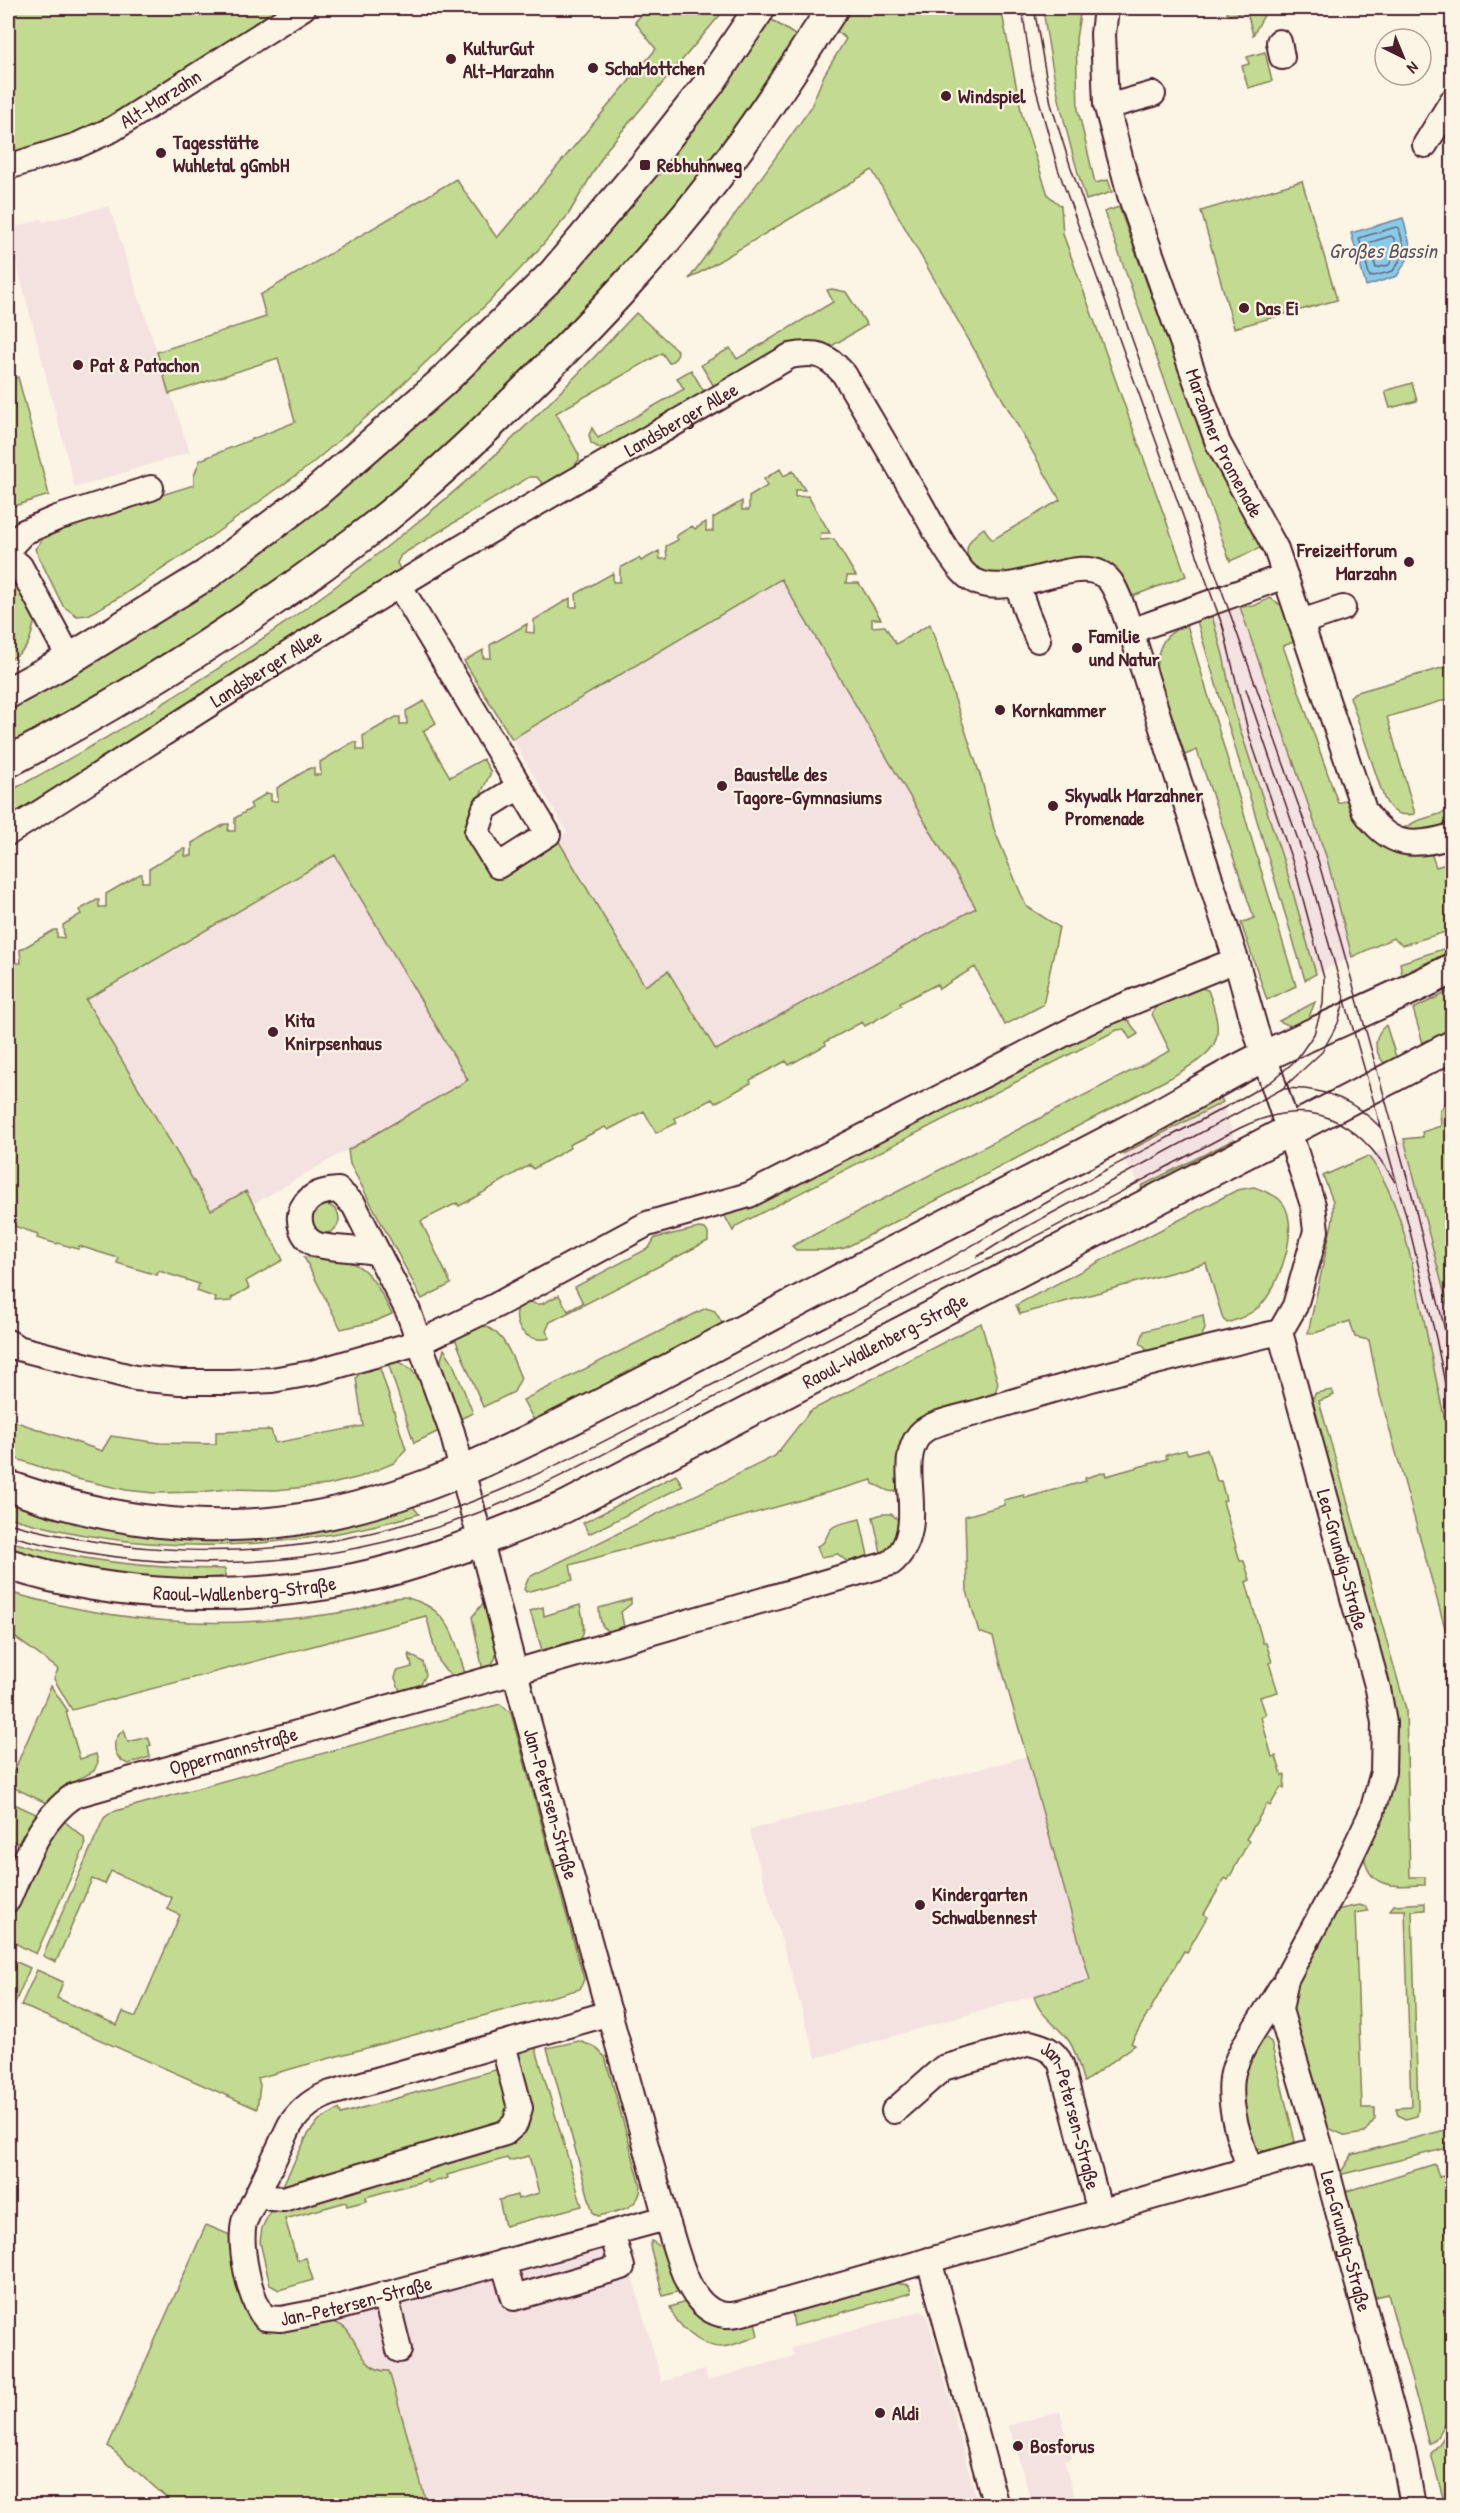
<svg xmlns="http://www.w3.org/2000/svg" width="1460" height="2513" viewBox="0 0 1460 2513" font-family="'Patrick Hand',sans-serif">
<rect width="100%" height="100%" fill="#fcf5e5"/>
<filter id="ink" filterUnits="userSpaceOnUse"><feTurbulence type="fractalNoise" baseFrequency=".0167" numOctaves="2"/><feDisplacementMap in="SourceGraphic" scale="12" xChannelSelector="R" yChannelSelector="G"/><feConvolveMatrix kernelMatrix="1 2 1 2 8 2 1 2 1" color-interpolation-filters="sRGB"/></filter>
<g filter="url(#ink)">
<!-- built -->
<g fill="#f4e2e1">
<path d="M109 206 190 452 75 488 8 230 41 219 43 222Z"/>
<path d="M781 579 977 908 716 1050 669 971 646 986 558 840 567 832 512 739Z"/>
<path d="M1240 607 1327 859 1352 957 1316 974 1288 875 1235 714 1223 655 1212 616Z"/>
<path d="M335 854 468 1080 252 1205 245 1191 212 1210 86 1000Z"/>
<path d="M1223 1102 1235 1139 1141 1186 1121 1155Z"/>
<path d="M1404 1139 1452 1322V1463L1408 1251 1400 1221 1377 1166 1368 1156Z"/>
<path d="M1028 1756 1090 1980 816 2058 749 1830Z"/>
<path d="M621 2237 662 2382 704 2370 708 2380 794 2356 791 2348 921 2311 927 2315 978 2505H427L389 2371 373 2368 366 2361 346 2330 329 2320Z"/>
<path d="M1060 2411 1072 2459 1064 2461 1077 2505H1032L1012 2434 1007 2426Z"/>
</g>
<!-- green -->
<g fill="#c2db91" stroke="#867d5e" stroke-width="1.5">
<path d="M8 8H287L100 125 8 157Z"/>
<path d="M647 8H726L607 149 568 215 539 249 489 302 384 402 309 466 209 538 123 595 88 615 77 616 63 606 35 549 45 536 55 528 194 485V476L200 460 295 422 278 358 169 394 157 352 266 317 260 295 456 179 497 238 656 49 635 22Z"/>
<path d="M852 8H1001L1022 115 1048 195 1061 206 1063 234 1186 576 1130 597 1125 587 983 572C960 558 963 542 984 528L992 540 1060 500 872 170 689 279 810 109 824 75 846 39 837 31Z"/>
<path d="M1043 8H1081L1076 39 1078 110 1095 183 1108 180 1112 192 1086 200C1067 138 1051 72 1043 8Z"/>
<path d="M1226 8H1268L1253 35 1247 12 1228 15Z"/>
<path d="M769 18 801 39 703 175 604 293 410 481 263 597 8 751V708C138 639 268 556 380 458 421 422 461 383 501 344 545 300 590 255 630 208 681 147 725 83 769 18Z"/>
<path d="M1265 52 1272 81 1248 88 1242 66 1249 64 1247 57Z"/>
<path d="M1302 181 1337 300 1234 328 1201 211Z"/>
<path d="M1119 207 1204 440 1265 546 1230 561 1104 212Z"/>
<path d="M832 289 846 292 867 325 830 347 820 344 715 388 701 365 730 348 737 359 833 302 827 290Z"/>
<path d="M636 313 678 351C678 358 674 360 669 363L662 353 556 413 579 455V460L570 471 545 487 537 477H529L401 555 397 563 401 571 8 824V792C150 717 284 631 409 529 491 464 565 389 636 313Z"/>
<path d="M691 370 705 393 613 446 599 448 591 443 589 435 592 428 598 438 684 389 677 378Z"/>
<path d="M18 377 49 495 8 508V379Z"/>
<path d="M1412 383 1417 401 1390 408 1385 391Z"/>
<path d="M780 469 784 476 793 471 805 490H795V497L808 496 830 533H821L820 540 834 539 856 576H847L846 583H859L881 619H872V627L885 626 896 644 930 624 982 781 994 829 1026 906 1059 927 1043 1005 1005 1025 975 967 939 989 937 984 900 1003 901 1006 865 1026 862 1022 825 1042 826 1045 789 1065 786 1061 750 1080 751 1083 715 1103 712 1099 675 1118 677 1123 656 1133 644 1111 608 1130 605 1127 569 1145 570 1148 533 1169 530 1165C504 1179 484 1193 459 1206L457 1203 421 1221 451 1284 422 1299 350 1164 348 1150 468 1080 335 855 86 1000 211 1210 246 1191 283 1260 246 1281 249 1288 231 1298 232 1301 215 1302 216 1298 197 1291 199 1284 159 1271 157 1275 117 1263 118 1258 79 1246 78 1249 58 1243 57 1244 37 1238 38 1234 8 1224V958L14 956V963H21L20 950 54 930H57V937L64 938 63 925 81 914 79 910 97 900H99V907H106V894L140 874H142V882H149V869L183 849H186L185 856H192V843L225 824H229L228 831H235V818L252 808 250 804 267 793 271 794V801H278L277 788 310 768H314V775H321L320 762 353 742 357 743V750H364L363 736 396 717H400V724H407L406 711 424 701 436 723 423 731 450 777 483 759 491 772 465 827 494 879 558 840 645 986 668 971 716 1050 976 908 781 579 512 739 464 661 483 650V658H491L490 645 527 624 526 632 534 633V620L570 598V607H577L576 594 613 573V582H620V568L639 558 641 561 659 551 660 559H667L666 546 678 540 676 536 692 526 695 529 706 522V531H713V518L742 501V510H749V497L767 486 764 479Z"/>
<path d="M8 570 35 620C29 644 30 648 8 661Z"/>
<path d="M1270 598 1284 607 1296 641 1283 646 1338 803 1350 799 1408 854 1431 853 1436 867 1452 862V930L1403 945 1393 938 1352 957 1327 859 1240 607 1254 606Z"/>
<path d="M1212 616 1223 655 1235 714 1288 875 1316 974 1305 980 1197 621Z"/>
<path d="M1187 625 1296 986 1267 1000 1241 923 1254 918 1197 750 1185 755 1156 669C1158 645 1164 633 1187 625Z"/>
<path d="M1452 665V698L1387 717 1415 814C1399 817 1391 812 1384 798L1350 697 1354 693Z"/>
<path d="M1452 810V825L1426 833 1398 831 1417 821Z"/>
<path d="M1452 946V950L1402 975 1400 963Z"/>
<path d="M1198 987 1208 990C1228 1045 1216 1051 1170 1078L845 1248 833 1250H796L792 1246 1170 1051 1152 1014C1160 995 1180 993 1198 987Z"/>
<path d="M1452 990V1032L1424 1047 1413 1009Z"/>
<path d="M1315 1002 1307 1022 1295 1028 1279 1021Z"/>
<path d="M1120 1017 1129 1021 1138 1034 1130 1039 1124 1029 1117 1030 736 1226 733 1231 722 1211Z"/>
<path d="M1386 1025 1397 1060 1384 1063C1373 1050 1373 1036 1386 1025Z"/>
<path d="M1452 1093V1322L1404 1139 1423 1137 1422 1132 1441 1126 1440 1111Z"/>
<path d="M1219 1094 1223 1102 1121 1155 1119 1150Z"/>
<path d="M1235 1139 1238 1146 1144 1193 1141 1186Z"/>
<path d="M1368 1156C1401 1195 1416 1280 1426 1330 1433 1365 1440 1399 1448 1434L1452 1463V1653L1380 1395 1369 1340 1355 1337 1350 1321 1315 1333H1308L1333 1219V1201L1323 1176Z"/>
<path d="M1254 1187C1262 1190 1273 1194 1279 1199 1304 1221 1279 1287 1260 1306 1250 1315 1239 1319 1227 1323L1223 1319 1206 1263 1020 1314 1016 1305 1237 1190Z"/>
<circle cx="325" cy="1219" r="14"/>
<path d="M699 1228 705 1229 708 1233V1241L550 1322 546 1331 550 1338C527 1344 510 1326 519 1305L530 1300 535 1304H542L559 1295 568 1311 583 1303 575 1287 649 1248 655 1238Z"/>
<path d="M304 1257C361 1260 366 1262 392 1314L373 1322 341 1329Z"/>
<path d="M706 1308 715 1311 724 1326 535 1422 523 1400Z"/>
<path d="M1203 1315 1205 1329 1199 1341 1148 1357 1145 1347 1140 1343 1144 1331Z"/>
<path d="M981 1323 998 1383 994 1397 935 1416 900 1489C890 1496 884 1487 873 1484L872 1480 570 1565 573 1580 526 1592 524 1589 529 1577 775 1456 810 1411Z"/>
<path d="M475 1324C504 1327 511 1355 521 1378L514 1392 483 1407 454 1336Z"/>
<path d="M444 1349 452 1361 473 1413 460 1419 441 1371 440 1363Z"/>
<path d="M394 1361C423 1366 431 1408 439 1431L414 1443 388 1363Z"/>
<path d="M379 1365 406 1449 394 1463 360 1477 328 1485 275 1490 227 1489 200 1492 154 1493 126 1490 73 1478 8 1456V1419L102 1451 111 1436 160 1443 216 1444V1432L271 1430 275 1443 363 1426 356 1378 361 1371Z"/>
<path d="M1332 1390 1334 1395 1319 1401 1406 1709 1410 1877H1425V1885C1398 1886 1367 1891 1364 1854L1388 1788 1310 1402 1316 1393Z"/>
<path d="M1207 1449 1217 1481H1221L1226 1500 1223 1501 1240 1561H1244L1250 1580 1246 1582 1263 1643H1266L1272 1662 1269 1663 1278 1692 1260 1697 1266 1715 1261 1717 1272 1757 1276 1756 1282 1776 1285 1775 1284 1789 1281 1787 1270 1806 1267 1804 1246 1839 1249 1841 1228 1880 1225 1878 1204 1914 1207 1917 1187 1952 1184 1951 1131 2043 1135 2045 1084 2082C1079 2069 1077 2052 1069 2041 1057 2024 1039 2016 1034 1996L1090 1980 993 1637 979 1632 967 1591 965 1516 1005 1505 1004 1500 1024 1495 1025 1498 1086 1481 1085 1478 1105 1472 1106 1476 1167 1459 1166 1455 1186 1450 1188 1454Z"/>
<path d="M676 1475 683 1486 589 1534 583 1523Z"/>
<path d="M8 1500 71 1521 412 1505 419 1514C284 1553 143 1557 8 1517Z"/>
<path d="M882 1514H891L902 1523V1534L882 1557 873 1517Z"/>
<path d="M860 1519 869 1560C855 1565 849 1565 838 1554L821 1557 817 1546C828 1543 825 1534 832 1528 839 1522 851 1522 860 1519Z"/>
<path d="M8 1541C79 1561 151 1569 225 1569V1577L182 1579 97 1572 8 1550Z"/>
<path d="M8 1592C89 1615 175 1627 260 1621 292 1619 324 1616 355 1610 370 1607 388 1597 404 1597 407 1597 413 1600 417 1601 453 1614 456 1644 466 1677 434 1682 434 1637 426 1616L72 1710 54 1679 58 1669 8 1632Z"/>
<path d="M631 1599V1604L621 1612 624 1627 611 1633C600 1628 600 1619 599 1608Z"/>
<path d="M484 1602C491 1624 510 1657 483 1671L472 1617Z"/>
<path d="M580 1605C590 1646 580 1642 543 1653L530 1611 543 1607 544 1616Z"/>
<path d="M409 1654 423 1662 426 1675 418 1689 400 1691 395 1678 397 1671 412 1667Z"/>
<path d="M51 1686 68 1711 66 1712 80 1759 96 1754 98 1762 94 1771 77 1780 53 1801 44 1802 8 1785Z"/>
<path d="M500 1704 511 1713 584 1979 580 1989 258 2078 260 2085 257 2109 21 2005 37 1970 63 1982 57 1998 117 2025 123 2012 136 2017 180 1915 167 1909 172 1898 111 1871 105 1884 92 1879 56 1962 43 1956 104 1818 112 1812Z"/>
<path d="M124 1730 128 1742 148 1737 151 1745 148 1746 150 1757 128 1764C112 1758 110 1740 124 1730Z"/>
<path d="M8 1801 36 1814 37 1818 23 1842 18 1843 8 1839Z"/>
<path d="M63 1820 84 1838 85 1846 36 1954C20 1946 8 1943 8 1924L47 1842Z"/>
<path d="M1425 1903V1910L1412 1911 1418 2109 1417 2116 1406 2119 1398 2115 1396 2108 1411 2107 1405 1910H1390L1394 1905Z"/>
<path d="M1359 1905 1366 1907 1368 1911 1355 1913 1362 2108H1375V2119L1364 2133 1346 2136 1326 2127 1290 2004 1291 1994 1332 1911Z"/>
<path d="M8 1958 30 1968 8 2019Z"/>
<path d="M1261 2034 1271 2042 1295 2141 1290 2146 1267 2153 1251 2144 1242 2103 1245 2071Z"/>
<path d="M579 2041 595 2047 605 2057 641 2186C640 2210 617 2211 598 2216L593 2213 547 2048Z"/>
<path d="M529 2046 536 2049 582 2206 505 2226 499 2200 517 2195 518 2199 539 2193 529 2156 509 2161 507 2158 447 2175 448 2178 428 2183 427 2180 366 2197 367 2201 347 2206 346 2202 285 2219 297 2260 306 2258 313 2280 279 2290 270 2285 260 2242 262 2228 307 2136 319 2120 339 2109 341 2114 502 2068 498 2054Z"/>
<path d="M1452 2128V2147L1339 2175 1352 2155Z"/>
<path d="M1435 2164 1439 2177 1452 2174V2404C1447 2418 1442 2436 1429 2444L1388 2294 1372 2298 1344 2192Z"/>
<path d="M206 2225 230 2235V2250L246 2309 329 2320C335 2322 341 2325 346 2329 360 2345 363 2372 389 2371L427 2505H175L108 2446Z"/>
<path d="M652 2241 665 2250 680 2291 663 2296 650 2246Z"/>
<path d="M895 2283 909 2285 911 2293 794 2326 792 2312Z"/>
<path d="M685 2302C706 2327 725 2330 755 2322L758 2336C747 2340 733 2346 721 2347 700 2347 676 2325 670 2307Z"/>
<path d="M1452 2420V2505H1445L1431 2454 1442 2440Z"/>
</g>
<!-- water -->
<path fill="#88cbe9" stroke="#6f869d" stroke-width="1.5" d="M1403 218 1412 252 1397 276 1366 286 1351 233Z"/>
<g fill="none" stroke-linecap="round" stroke-linejoin="round">
<!-- shore -->
<g stroke="#636477" stroke-width="1.5">
<path d="M1396 227 1399 228 1405 252 1393 271 1370 277 1359 238Z"/>
<path d="M1391 236 1394 238 1397 251 1389 265 1376 268 1368 243Z"/>
</g>
<defs>
<g id="minor">
<path id="s1" d="M1106 8 1103 34 1106 104 1130 195 1218 443 1276 549 1364 810C1389 847 1412 848 1452 836"/>
<path d="M1279 42 1282 57"/>
<path d="M1106 104 1121 103 1153 94"/>
<path d="M1425 145 1452 101"/>
<path id="s2" d="M8 167 78 145 113 129 303 8"/>
<path d="M8 549 24 532 57 518 151 488"/>
<path d="M8 556 20 566 70 659"/>
<path d="M1017 584 1026 611 1038 640"/>
<path d="M399 585 548 834 498 866 477 832 485 808 519 787"/>
<path d="M1301 622 1343 608"/>
<path d="M1131 631 1285 576"/>
<path id="s3" d="M8 833C139 750 268 665 401 584 529 506 661 432 790 356 817 351 826 354 844 374 869 417 895 460 920 503 931 523 951 562 967 576 1006 609 1082 545 1110 581 1120 595 1125 616 1131 631L1236 960 1255 1028 1313 1205 1316 1231 1295 1306 1280 1332 1378 1689 1384 1723 1383 1772 1372 1812 1340 1879 1286 1979 1280 2010 1321 2149 1403 2450 1413 2506"/>
<path id="s4" d="M378 1253 354 1205 338 1190C323 1191 311 1194 303 1207 295 1220 303 1241 318 1245 337 1250 359 1248 378 1253L408 1311 452 1432 524 1706 666 2218C677 2249 687 2312 726 2315 736 2316 748 2311 757 2309L1321 2149"/>
<path d="M8 1342 18 1348 135 1378 180 1382H232L272 1380 312 1373 420 1342 495 1306 647 1224 749 1195 1101 1015 1236 960"/>
<path id="s5" d="M8 1900C25 1861 39 1819 75 1795L515 1672 891 1563C933 1528 892 1466 920 1434 929 1423 961 1417 975 1413 1075 1382 1178 1355 1280 1332"/>
<path id="s6" d="M610 2013 331 2093C313 2099 301 2109 290 2125L244 2222C239 2247 249 2299 265 2318L281 2319 333 2309 666 2218"/>
<path id="s7" d="M894 2111 943 2068 1030 2043C1045 2047 1054 2050 1061 2064L1100 2212"/>
<path d="M1250 2169C1240 2142 1228 2108 1232 2078 1234 2054 1267 2012 1280 1989"/>
<path d="M259 2192 271 2198 283 2199 505 2133 515 2124 520 2108 503 2044"/>
<path d="M929 2260 996 2506"/>
<path d="M503 2262 514 2298 622 2267 612 2233"/>
<path d="M385 2294 399 2350"/>
</g>
<g id="major">
<path d="M8 693 70 659 206 575 315 493 440 384 553 274 645 165 708 85 760 8"/>
<path d="M8 762C129 698 244 625 353 543 412 499 467 448 519 396 594 322 668 244 731 158 767 110 800 58 833 8"/>
<path d="M8 1486C104 1521 210 1536 312 1517 412 1499 494 1458 584 1413 669 1370 753 1325 837 1281 936 1229 1035 1180 1133 1128 1178 1105 1220 1077 1265 1056 1327 1026 1391 1000 1452 969"/>
<path id="s8" d="M8 1564C118 1600 241 1602 354 1579 427 1564 496 1535 565 1507L1452 1046"/>
</g>
</defs>
<!-- minor casing -->
<use href="#minor" stroke="#4a1f2b" stroke-width="28"/>
<!-- major casing -->
<use href="#major" stroke="#4a1f2b" stroke-width="34"/>
<!-- minor -->
<use href="#minor" stroke="#fcf5e5" stroke-width="24"/>
<!-- major -->
<use href="#major" stroke="#fcf5e5" stroke-width="30"/>
<!-- tram -->
<g stroke="#4a1f2b" stroke-width="1.5">
<path d="M1022 8 1032 75 1058 169 1224 630"/>
<path d="M1034 8 1051 104 1070 165 1318 860 1412 1195 1452 1359"/>
<path d="M1246 689 1306 863 1407 1219 1436 1338 1452 1419"/>
<path d="M1282 1089C1321 1086 1354 1100 1381 1128"/>
<path d="M977 1257 1017 1232 1282 1089 1322 1052 1338 1023 1344 1001"/>
<path d="M8 1523C126 1555 250 1560 370 1533 499 1504 614 1435 731 1375 780 1350 830 1325 878 1299 937 1267 994 1232 1053 1199 1125 1158 1200 1123 1272 1081L1296 1060 1314 1034 1323 1004 1324 978 1295 869 1249 735 1222 623"/>
<path d="M8 1535C161 1578 325 1571 475 1514 531 1493 584 1464 638 1436 706 1402 773 1367 841 1332 870 1317 899 1300 930 1286 956 1273 983 1262 1009 1250 1087 1212 1163 1168 1240 1128 1310 1094 1357 1118 1395 1182"/>
</g>
</g>
</g>
<!-- markers -->
<g fill="#4a1f2b" stroke="#fcf5e5" stroke-width="2">
<circle cx="451" cy="59" r="6"/>
<circle cx="593" cy="68" r="6"/>
<circle cx="946" cy="96" r="6"/>
<circle cx="161" cy="153" r="6"/>
<rect x="639" y="159" width="12" height="12" rx="3"/>
<circle cx="1244" cy="308" r="6"/>
<circle cx="78" cy="365" r="6"/>
<circle cx="1409" cy="562" r="6"/>
<circle cx="1077" cy="648" r="6"/>
<circle cx="1000" cy="710" r="6"/>
<circle cx="722" cy="786" r="6"/>
<circle cx="1053" cy="806" r="6"/>
<circle cx="273" cy="1032" r="6"/>
<circle cx="920" cy="1905" r="6"/>
<circle cx="880" cy="2413" r="6"/>
<circle cx="1018" cy="2446" r="6"/>
</g>
<g text-anchor="middle" stroke-width="4.5" stroke-linejoin="round" paint-order="stroke">
<!-- poi labels -->
<g font-size="20" font-weight="bold" fill="#4a1f2b" stroke="#fcf5e5" text-anchor="start">
<text x="463" y="55">KulturGut<tspan x="463" dy="23">Alt-Marzahn</tspan></text>
<text x="605" y="75">SchaMottchen</text>
<text x="958" y="103">Windspiel</text>
<text x="173" y="149">Tagesstätte<tspan x="173" dy="23">Wuhletal gGmbH</tspan></text>
<text x="657" y="172">Rebhuhnweg</text>
<text x="1256" y="315">Das Ei</text>
<text x="90" y="372">Pat &amp; Patachon</text>
<text x="1397" y="557" text-anchor="end">Freizeitforum<tspan x="1397" dy="23">Marzahn</tspan></text>
<text x="1089" y="643">Familie<tspan x="1089" dy="23">und Natur</tspan></text>
<text x="1012" y="717">Kornkammer</text>
<text x="734" y="781">Baustelle des<tspan x="734" dy="23">Tagore-Gymnasiums</tspan></text>
<text x="1065" y="802">Skywalk Marzahner<tspan x="1065" dy="23">Promenade</tspan></text>
<text x="285" y="1027">Kita<tspan x="285" dy="23">Knirpsenhaus</tspan></text>
<text x="932" y="1901">Kindergarten<tspan x="932" dy="23">Schwalbennest</tspan></text>
<text x="892" y="2420">Aldi</text>
<text x="1030" y="2453">Bosforus</text>
</g>
<!-- street labels -->
<g font-size="20" fill="#4a1f2b" stroke="#fcf5e5">
<text dy="7" stroke="none"><textPath href="#s2" startOffset="168">Alt-Marzahn</textPath></text>
<text dy="7" stroke="none"><textPath href="#s3" startOffset="790">Landsberger Allee</textPath></text>
<text dy="7" stroke="none"><textPath href="#s1" startOffset="456">Marzahner Promenade</textPath></text>
<text dy="7" stroke="none"><textPath href="#s3" startOffset="306">Landsberger Allee</textPath></text>
<text dy="7" stroke="none"><textPath href="#s8" startOffset="934">Raoul-Wallenberg-Straße</textPath></text>
<text dy="7" stroke="none"><textPath href="#s3" startOffset="2391">Lea-Grundig-Straße</textPath></text>
<text dy="7" stroke="none"><textPath href="#s8" startOffset="240">Raoul-Wallenberg-Straße</textPath></text>
<text dy="7" stroke="none"><textPath href="#s5" startOffset="291">Oppermannstraße</textPath></text>
<text dy="7" stroke="none"><textPath href="#s4" startOffset="802">Jan-Petersen-Straße</textPath></text>
<text dy="7" stroke="none"><textPath href="#s7" startOffset="246">Jan-Petersen-Straße</textPath></text>
<text dy="7" stroke="none"><textPath href="#s3" startOffset="3110">Lea-Grundig-Straße</textPath></text>
<text dy="7" stroke="none"><textPath href="#s6" startOffset="644">Jan-Petersen-Straße</textPath></text>
</g>
<!-- water labels -->
<g font-size="21" font-style="italic" fill="#5d5364" stroke="#fcf5e5">
<text x="1383" y="258">Großes Bassin</text>
</g>
</g>
<!-- margin -->
<rect width="1460" height="2513" fill="none" stroke="#fcf5e5" stroke-width="30"/>
<rect x="15" y="15" width="1430" height="2483" fill="none" stroke="#4a1f2b" stroke-width="2" filter="url(#ink)"/>
<!-- north arrow -->
<g transform="translate(1403 57) rotate(137)"><circle r="28" fill="#fcf5e5" stroke="#b59f9b" stroke-width="1.5"/>
<path d="M0-4.5L10 22L0 15L-10 22Z" fill="#4a1f2b"/>
<text y="-9" font-size="16" font-weight="bold" text-anchor="middle" fill="#4a1f2b">N</text>
</g>
</svg>
